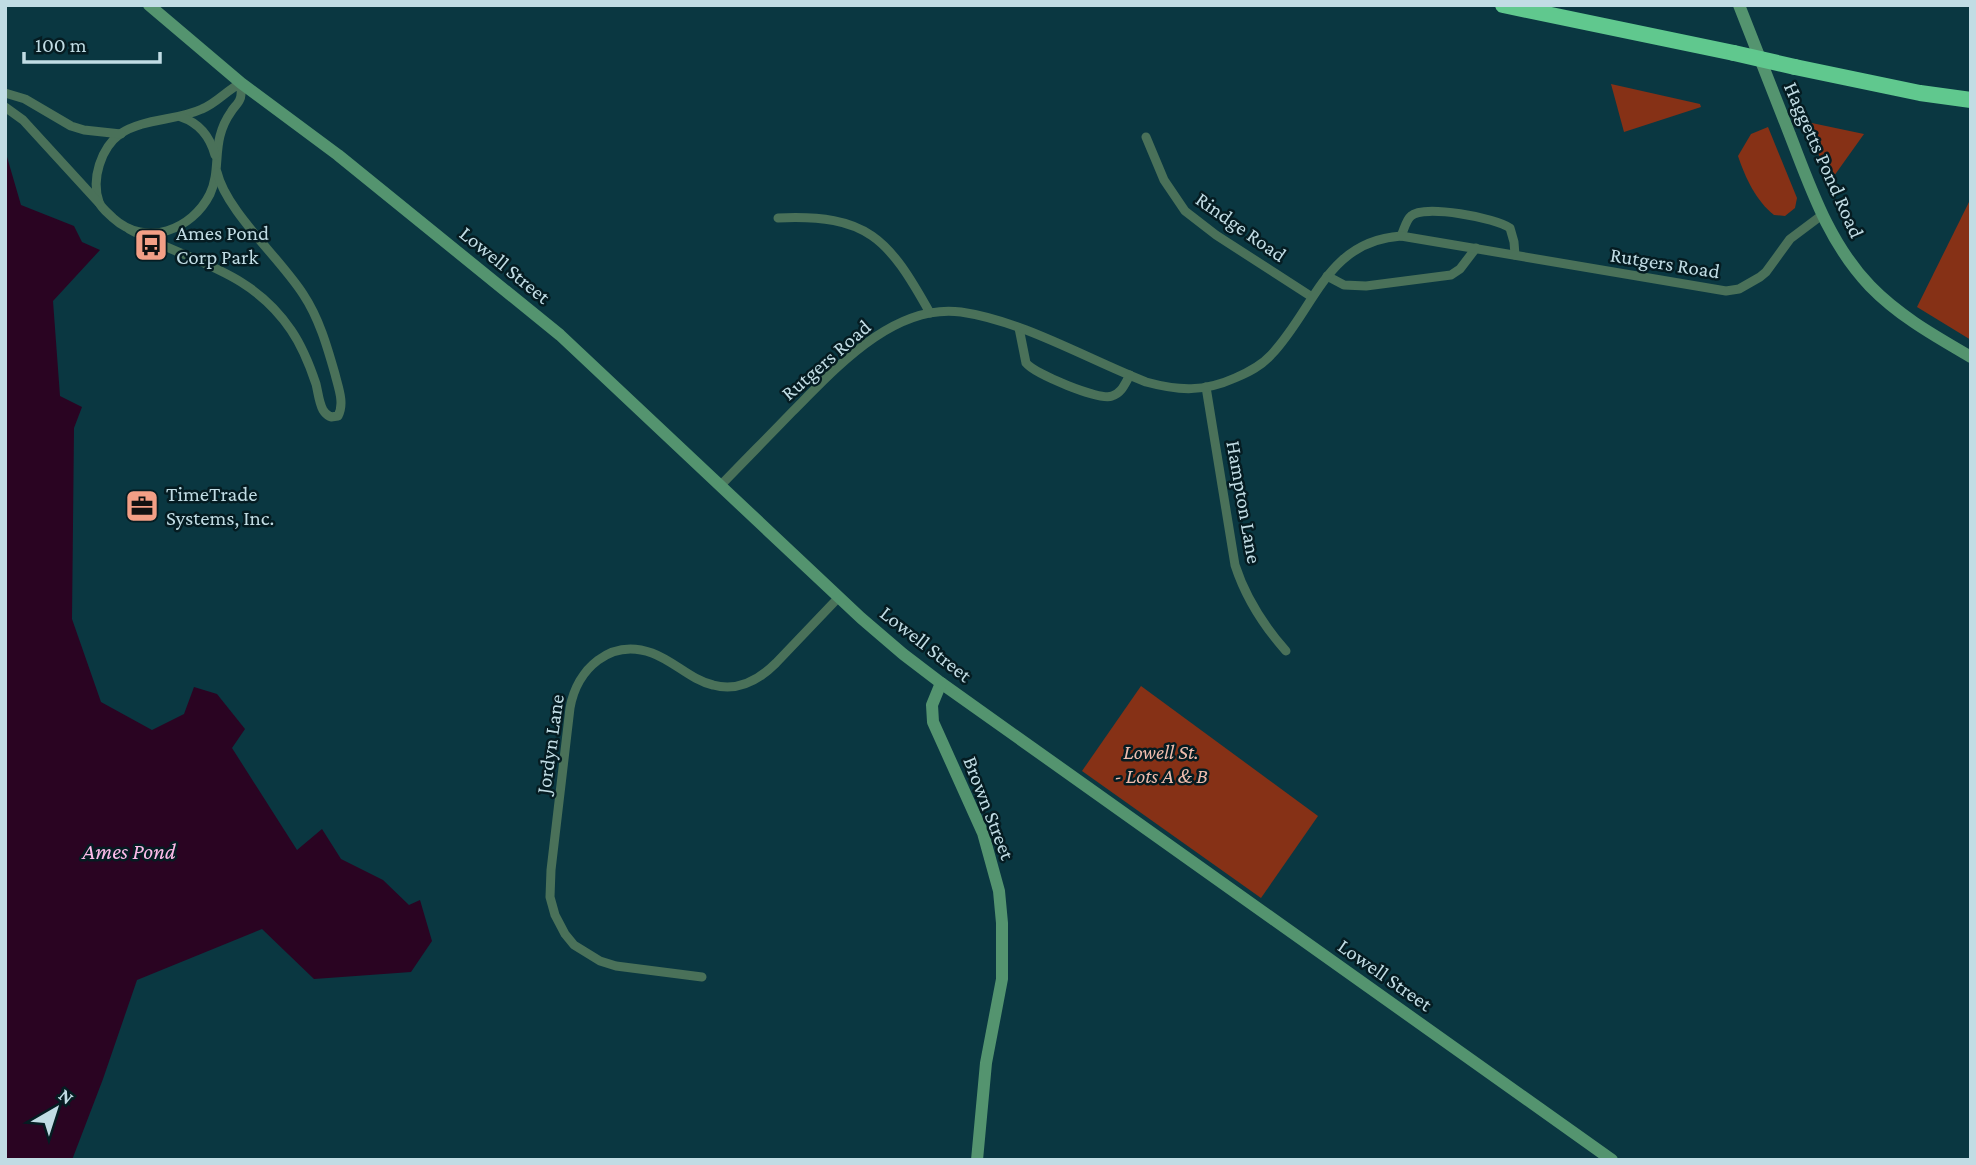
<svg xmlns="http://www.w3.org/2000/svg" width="1976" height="1165" viewBox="0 0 1976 1165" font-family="'Crimson Pro',serif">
<rect width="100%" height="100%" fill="#0a3741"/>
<!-- green -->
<g fill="#863116">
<path d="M1611 84 1700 104 1701 107 1624 132Z"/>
<path d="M1807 122 1864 134 1829 183Z"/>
<path d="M1768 127 1797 198 1795 208 1785 216 1774 215C1756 201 1745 177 1738 156L1751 134Z"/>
<path d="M1971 198V340L1917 307Z"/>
<path d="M1141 686 1318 816 1261 898 1082 771Z"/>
</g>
<!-- water -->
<path fill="#2a0422" d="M5 150 21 205 74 226 82 242 100 250 53 301 60 396 82 407 74 428 72 619 101 702 152 730 184 714 194 687 217 694 245 729 232 748 297 850 322 829 341 859 383 880 409 905 420 900 432 941 411 972 314 979 262 929 137 980 103 1079 72 1160H5Z"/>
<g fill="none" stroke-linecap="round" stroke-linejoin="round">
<!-- street -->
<g stroke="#4a7159" stroke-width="9">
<path d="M241 83C241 88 242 95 240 99 239 103 233 108 231 112 226 119 222 128 220 136 215 155 219 175 210 194 192 230 146 248 113 218 109 214 101 208 99 202 91 179 101 148 120 134 144 118 176 121 202 109 217 103 227 90 241 83Z"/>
<path d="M5 93 25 99 71 126 84 130 121 134"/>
<path d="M5 107 23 120 99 203"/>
<path d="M181 117C199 123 210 137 215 155"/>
<path d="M1146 137 1164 180 1185 211 1216 235 1312 297"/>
<path d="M778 218C868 214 888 238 930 313"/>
<path d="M129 229C189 262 250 269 291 330 302 346 310 366 316 384 318 392 319 403 323 410 326 415 327 415 331 417L338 416C345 403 338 387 335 374 327 346 319 318 303 294 280 258 226 211 217 172"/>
<path d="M1401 236C1404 230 1406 220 1411 216 1423 204 1497 218 1510 228L1514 242 1515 255"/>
<path d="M1327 276 1344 285 1366 286 1451 275 1460 269 1476 248"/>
<path d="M1019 328 1026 363C1035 374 1099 401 1112 396 1122 393 1125 383 1130 375"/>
<path d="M1206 387 1235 565C1246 599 1263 625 1286 651"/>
<path d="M721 485C744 461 768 437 792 412 835 369 893 303 961 312 1023 321 1087 359 1146 382 1179 391 1204 392 1235 378 1249 372 1261 366 1271 355 1315 309 1326 241 1401 236L1726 291 1739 289 1760 277 1766 272 1790 239 1822 215"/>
<path d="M702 977 616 966 600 961 574 945 565 934 555 915 550 897 551 870 570 708C577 669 610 638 652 653 674 661 691 680 713 685 738 692 760 679 776 663L839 597"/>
</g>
<!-- secondary -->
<g stroke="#54946f" stroke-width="12">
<path d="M149 5 241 83 338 155 560 335 861 618 903 654 941 683 1612 1160"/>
<path d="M1739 5C1756 49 1773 92 1790 135 1811 189 1829 243 1870 286 1899 316 1935 336 1971 357"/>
<path d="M941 683 932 705 933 722 983 833 999 891 1002 923V979L986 1063 977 1160"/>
</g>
<!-- highway -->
<g stroke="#60c88e" stroke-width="16">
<path d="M1503 5 1734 53"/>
<path d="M1795 67 1920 93 1971 100"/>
</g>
<!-- highway-bridge -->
<path stroke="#60c88e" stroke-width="16" d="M1734 53 1795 67"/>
</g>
<!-- icons -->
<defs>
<symbol id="bus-square" viewBox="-11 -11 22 22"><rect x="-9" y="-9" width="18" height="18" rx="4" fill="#f39f86" stroke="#051c22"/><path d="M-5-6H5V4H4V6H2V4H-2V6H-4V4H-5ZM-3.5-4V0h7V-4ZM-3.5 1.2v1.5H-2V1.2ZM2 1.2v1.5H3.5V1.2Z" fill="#111"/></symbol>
<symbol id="office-square" viewBox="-11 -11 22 22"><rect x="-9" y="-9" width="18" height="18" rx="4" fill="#f39f86" stroke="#051c22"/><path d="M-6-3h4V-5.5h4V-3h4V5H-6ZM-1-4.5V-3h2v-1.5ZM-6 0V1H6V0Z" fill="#111"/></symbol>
</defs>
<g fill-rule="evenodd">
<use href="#bus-square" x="132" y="226" width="38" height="38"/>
<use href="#office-square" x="123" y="487" width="38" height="38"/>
</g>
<g text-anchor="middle" stroke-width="5" stroke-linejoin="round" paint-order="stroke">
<!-- street labels -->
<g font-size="21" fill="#c1dce4" stroke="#051c22">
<text transform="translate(1824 160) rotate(66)" y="7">Haggetts Pond Road</text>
<text transform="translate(1241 227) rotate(35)" y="7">Rindge Road</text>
<text transform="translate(1665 263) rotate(9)" y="7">Rutgers Road</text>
<text transform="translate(505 265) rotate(39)" y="7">Lowell Street</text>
<text transform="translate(826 360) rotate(-41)" y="7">Rutgers Road</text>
<text transform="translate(1244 502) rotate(80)" y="7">Hampton Lane</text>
<text transform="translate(926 644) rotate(38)" y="7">Lowell Street</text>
<text transform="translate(550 744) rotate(-82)" y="7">Jordyn Lane</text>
<text transform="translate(989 808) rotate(69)" y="7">Brown Street</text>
<text transform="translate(1385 975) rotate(35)" y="7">Lowell Street</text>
</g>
<!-- poi labels -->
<g font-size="21" fill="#c1dce4" stroke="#051c22" text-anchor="start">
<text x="176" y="240">Ames Pond<tspan x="176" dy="24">Corp Park</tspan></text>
<text x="166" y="501">TimeTrade<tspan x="166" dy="24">Systems, Inc.</tspan></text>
</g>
<!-- park labels -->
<g font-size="21" font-style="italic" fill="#efbcad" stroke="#051c22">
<text x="1161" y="759">Lowell St.<tspan x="1161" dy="24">- Lots A &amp; B</tspan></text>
</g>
<!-- water labels -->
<g font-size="23" font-style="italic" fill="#fcbbe9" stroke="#051c22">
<text x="129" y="859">Ames Pond</text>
</g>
</g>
<!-- border -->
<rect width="1976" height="1165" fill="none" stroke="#c1dce4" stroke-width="14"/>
<!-- north arrow -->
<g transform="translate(56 1109) rotate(39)" stroke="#051c22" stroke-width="5" paint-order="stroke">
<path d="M0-5L12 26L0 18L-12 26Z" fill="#c1dce4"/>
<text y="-10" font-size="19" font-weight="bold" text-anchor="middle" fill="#c1dce4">N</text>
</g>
<!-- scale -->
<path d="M24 52v10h136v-10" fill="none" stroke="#c1dce4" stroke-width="3.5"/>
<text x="35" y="52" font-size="21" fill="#c1dce4" stroke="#051c22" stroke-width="5" paint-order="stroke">100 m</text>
</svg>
